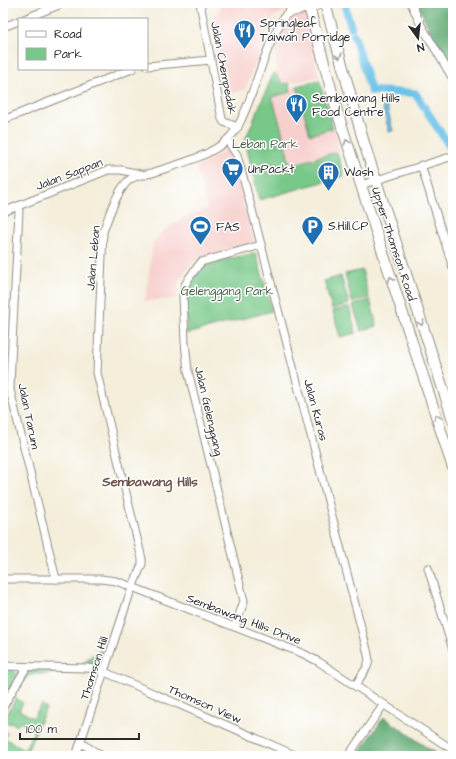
<svg xmlns="http://www.w3.org/2000/svg" width="456" height="759" viewBox="0 0 456 759" font-family="'Architects Daughter',sans-serif">
<rect width="100%" height="100%" fill="#fff"/>
<filter id="ink" filterUnits="userSpaceOnUse"><feTurbulence type="fractalNoise" baseFrequency=".025" numOctaves="2"/><feDisplacementMap in="SourceGraphic" scale="8" xChannelSelector="R" yChannelSelector="G"/><feConvolveMatrix kernelMatrix="1 2 1 2 8 2 1 2 1" color-interpolation-filters="sRGB"/></filter>
<filter id="wash" filterUnits="userSpaceOnUse"><feTurbulence type="fractalNoise" baseFrequency=".012" numOctaves="4" result="noise"/><feDisplacementMap in="SourceGraphic" scale="16" xChannelSelector="R" yChannelSelector="G"/><feGaussianBlur stdDeviation="0.9" result="paint"/><feColorMatrix in="noise" values="0 0 0 0 0 0 0 0 0 0 0 0 0 0 0 0 0 1.4 0 .05"/><feComposite in="paint" operator="in"/></filter>
<g filter="url(#wash)">
<rect width="100%" height="100%" fill="#f4eedb"/>
<!-- built -->
<g fill="#f7d0cd">
<path d="M222 3H295L296 6 274 16 245 90 225 95 212 25Z"/>
<path d="M305 13 319 77 284 84 277 74 274 44 286 20Z"/>
<path d="M297 86 310 134 334 128 340 151 289 164 281 127 272 96Z"/>
<path d="M229 148 254 242 194 261 179 281 176 299 145 301 153 243 161 233 183 218 207 209 196 168Z"/>
</g>
<!-- green -->
<g fill="#78c889" stroke="#527a5a">
<path d="M274 72 284 84 289 83 291 92 272 97 281 127 290 165 337 152 344 176 259 200 245 140Z"/>
<path d="M319 80 333 128 310 135 297 86Z"/>
<path d="M256 253 272 311 187 334C185 315 185 281 202 268 212 261 243 256 256 253Z"/>
<path d="M362 270 369 298 352 302 345 274Z"/>
<path d="M341 276 349 304 332 309 324 281Z"/>
<path d="M370 300 377 326 361 331 353 305Z"/>
<path d="M349 307 356 333 340 337 333 311Z"/>
<path d="M99 651 103 652 100 664H88L86 660Z"/>
<path d="M3 666C10 666 15 670 17 677L3 701Z"/>
<path d="M65 668 68 672 29 675 20 687 17 684 26 672 34 670Z"/>
<path d="M16 698 23 703 19 710 33 718 42 704 46 708 25 756H17L3 749V730L7 733 5 738 24 750 34 731 20 722 17 726 11 722 10 724 4 720Z"/>
</g>
<!-- forest -->
<g fill="#62ac75" stroke="#466c50">
<path d="M417 3H453V71L445 62Z"/>
<path d="M384 717 439 756H357Z"/>
</g>
<!-- water -->
<path fill="#6cc2e9" stroke="#4c768a" d="M386 103 393 131 389 132 382 104Z"/>
<g fill="none" stroke-linecap="round" stroke-linejoin="round">
<!-- stream -->
<path stroke="#6cc2e9" stroke-width="2.5" d="M3 671H9"/>
<!-- canal -->
<g stroke="#6cc2e9" stroke-width="8">
<path d="M344 3 351 27"/>
<path d="M354 35 371 91 415 93 450 147"/>
</g>
</g>
</g>
<g filter="url(#ink)">
<g fill="none" stroke-linecap="round" stroke-linejoin="round">
<defs>
<g id="street">
<path d="M200 3 222 119 224 122 238 127"/>
<path d="M289 3 290 12"/>
<path d="M411 3 420 23 453 79"/>
<path d="M24 19 64 3"/>
<path d="M3 27 19 21"/>
<path d="M147 66 211 60"/>
<path d="M3 120 132 69"/>
<path d="M227 140 237 155 252 210 367 650 369 660 367 667 355 686"/>
<path d="M421 165 453 268"/>
<path d="M361 185 450 157 453 158"/>
<path d="M18 206 19 211 11 362 10 390 56 579"/>
<path d="M3 212 108 170H121L145 175"/>
<path d="M428 568 453 650"/>
<path d="M3 579H101L116 581 127 585 304 654 319 662 453 750"/>
<path d="M235 627 244 601 188 371 185 342 183 297 185 285 189 278 201 262 261 245"/>
<path d="M3 666 87 668 100 670 297 756"/>
<path d="M3 707 23 673 27 667"/>
<path d="M81 743 102 756"/>
<path d="M76 756 130 593 142 564V559L97 373 103 232C108 218 117 190 129 180 134 176 145 174 152 173 175 165 209 157 227 140 238 130 244 114 249 101 260 72 269 39 286 14L325 4"/>
<path d="M348 756 384 704"/>
</g>
<g id="primary">
<path d="M308 3 337 111 359 179 453 468"/>
<path d="M325 3 364 143 453 420"/>
</g>
</defs>
<!-- street casing -->
<use href="#street" stroke="#908c83" stroke-width="9"/>
<!-- primary casing -->
<use href="#primary" stroke="#908c83" stroke-width="12"/>
<!-- street -->
<use href="#street" stroke="#fff" stroke-width="7"/>
<!-- primary -->
<use href="#primary" stroke="#fff" stroke-width="10"/>
</g>
<!-- one-way arrows -->
<defs><path id="oneway-chevron" d="M-2-3.5L2.5 0L-2 3.5" fill="none" stroke-width="1.6" stroke-linecap="round" stroke-linejoin="round"/></defs>
<g stroke="#a0a0a0">
<use href="#oneway-chevron" transform="translate(339 56) rotate(74)"/>
<use href="#oneway-chevron" transform="translate(347 142) rotate(-107)"/>
<use href="#oneway-chevron" transform="translate(391 279) rotate(-108)"/>
<use href="#oneway-chevron" transform="translate(421 323) rotate(72)"/>
<use href="#oneway-chevron" transform="translate(437 417) rotate(-108)"/>
</g>
</g>
<!-- icons -->
<defs>
<symbol id="restaurant-pin" viewBox="-11 -11 22 30"><path d="M0 17L-7.5 6A9.5 9.5 0 1 1 7.5 6Z" fill="#1f6fb2" stroke="#fff"/><path d="M-5-6h1v4h1v-4h1v4h1v-4h1v5L-1.5 .5V6h-2V.5L-5-1ZM5-6V6H3V1.5H1.5Q1.5-4 5-6Z" fill="#fff"/></symbol>
<symbol id="supermarket-pin" viewBox="-11 -11 22 30"><path d="M0 17L-7.5 6A9.5 9.5 0 1 1 7.5 6Z" fill="#1f6fb2" stroke="#fff"/><path d="M-6-5.5h2.5l.6 2H6L4.5 2H-2.5L-4.4-4H-6ZM-1.5 3.2a1.3 1.3 0 1 0 .1 0ZM3 3.2a1.3 1.3 0 1 0 .1 0Z" fill="#fff"/></symbol>
<symbol id="building-pin" viewBox="-11 -11 22 30"><path d="M0 17L-7.5 6A9.5 9.5 0 1 1 7.5 6Z" fill="#1f6fb2" stroke="#fff"/><path d="M-4-6H4V6H1V3H-1V6H-4ZM-2.5-4.3h1.7v1.8h-1.7ZM.8-4.3h1.7v1.8H.8ZM-2.5-1h1.7V.8h-1.7ZM.8-1h1.7V.8H.8Z" fill="#fff"/></symbol>
<symbol id="parking-pin" viewBox="-11 -11 22 30"><path d="M0 17L-7.5 6A9.5 9.5 0 1 1 7.5 6Z" fill="#1f6fb2" stroke="#fff"/><path d="M-3.5-5.5H1a3.5 3.5 0 0 1 0 7H-1V5.5H-3.5ZM-1-3.4V-.6H.8a1.4 1.4 0 0 0 0-2.8Z" fill="#fff"/></symbol>
<symbol id="stadium-pin" viewBox="-11 -11 22 30"><path d="M0 17L-7.5 6A9.5 9.5 0 1 1 7.5 6Z" fill="#1f6fb2" stroke="#fff"/><path d="M0-5a6.5 5 0 1 0 0 10a6.5 5 0 1 0 0-10ZM-3.5-1.8h7v3.6h-7Z" fill="#fff"/></symbol>
</defs>
<g fill-rule="evenodd">
<use href="#restaurant-pin" x="232" y="18" width="25" height="34"/>
<use href="#restaurant-pin" x="284" y="92" width="25" height="34"/>
<use href="#supermarket-pin" x="220" y="156" width="25" height="34"/>
<use href="#building-pin" x="316" y="160" width="25" height="34"/>
<use href="#parking-pin" x="300" y="214" width="25" height="34"/>
<use href="#stadium-pin" x="188" y="214" width="25" height="34"/>
</g>
<g text-anchor="middle" stroke-width="3" stroke-linejoin="round" paint-order="stroke">
<!-- poi labels -->
<g font-size="12" fill="#2b2b2b" stroke="#fff" text-anchor="start">
<text x="260" y="27">Springleaf<tspan x="260" dy="14">Taiwan Porridge</tspan></text>
<text x="312" y="102">Sembawang Hills<tspan x="312" dy="14">Food Centre</tspan></text>
<text x="248" y="173">UnPackt</text>
<text x="344" y="176">Wash</text>
<text x="328" y="230">S.Hill.CP</text>
<text x="216" y="231">FAS</text>
</g>
<!-- street labels -->
<g font-size="12" fill="#2b2b2b" stroke="#fff">
<text transform="translate(224 68) rotate(79)" y="4">Jalan Chempedak</text>
<text transform="translate(69 174) rotate(-21)" y="4">Jalan Sappan</text>
<text transform="translate(394 244) rotate(72)" y="4">Upper Thomson Road</text>
<text transform="translate(93 258) rotate(-85)" y="4">Jalan Leban</text>
<text transform="translate(316 410) rotate(75)" y="4">Jalan Kuras</text>
<text transform="translate(209 411) rotate(77)" y="4">Jalan Gelenggang</text>
<text transform="translate(29 416) rotate(78)" y="4">Jalan Tarum</text>
<text transform="translate(244 619) rotate(21)" y="4">Sembawang Hills Drive</text>
<text transform="translate(94 668) rotate(-72)" y="4">Thomson Hill</text>
<text transform="translate(205 704) rotate(24)" y="4">Thomson View</text>
</g>
<!-- park labels -->
<g font-size="12" fill="#46624c" stroke="#fff">
<text x="265" y="148">Leban Park</text>
<text x="227" y="295">Gelenggang Park</text>
</g>
<!-- neighbourhood labels -->
<g font-size="13" font-weight="bold" fill="#6f544d" stroke="#fff">
<text x="150" y="486">Sembawang Hills</text>
</g>
</g>
<!-- margin -->
<rect width="456" height="759" fill="none" stroke="#fff" stroke-width="16"/>
<!-- legend -->
<rect x="18" y="18" width="130" height="52" fill="#ffffff" stroke="#aaaaaa"/>
<rect x="26" y="31" width="20" height="6" fill="#ffffff" stroke="#aaaaaa"/>
<text x="54" y="38" font-size="12" fill="#2b2b2b">Road</text>
<rect x="26" y="48" width="20" height="12" fill="#78c889" stroke="#aaaaaa"/>
<text x="54" y="58" font-size="12" fill="#2b2b2b">Park</text>
<!-- north arrow -->
<g transform="translate(418 38) rotate(165)" stroke="#ffffff" stroke-width="3" paint-order="stroke">
<path d="M0-3L7 15L0 10L-7 15Z" fill="#2b2b2b"/>
<text y="-6" font-size="11" font-weight="bold" text-anchor="middle" fill="#2b2b2b">N</text>
</g>
<!-- scale -->
<path d="M20 733v6h119v-6" fill="none" stroke="#2b2b2b" stroke-width="2"/>
<text x="26" y="733" font-size="12" fill="#2b2b2b" stroke="#ffffff" stroke-width="3" paint-order="stroke">100 m</text>
</svg>
